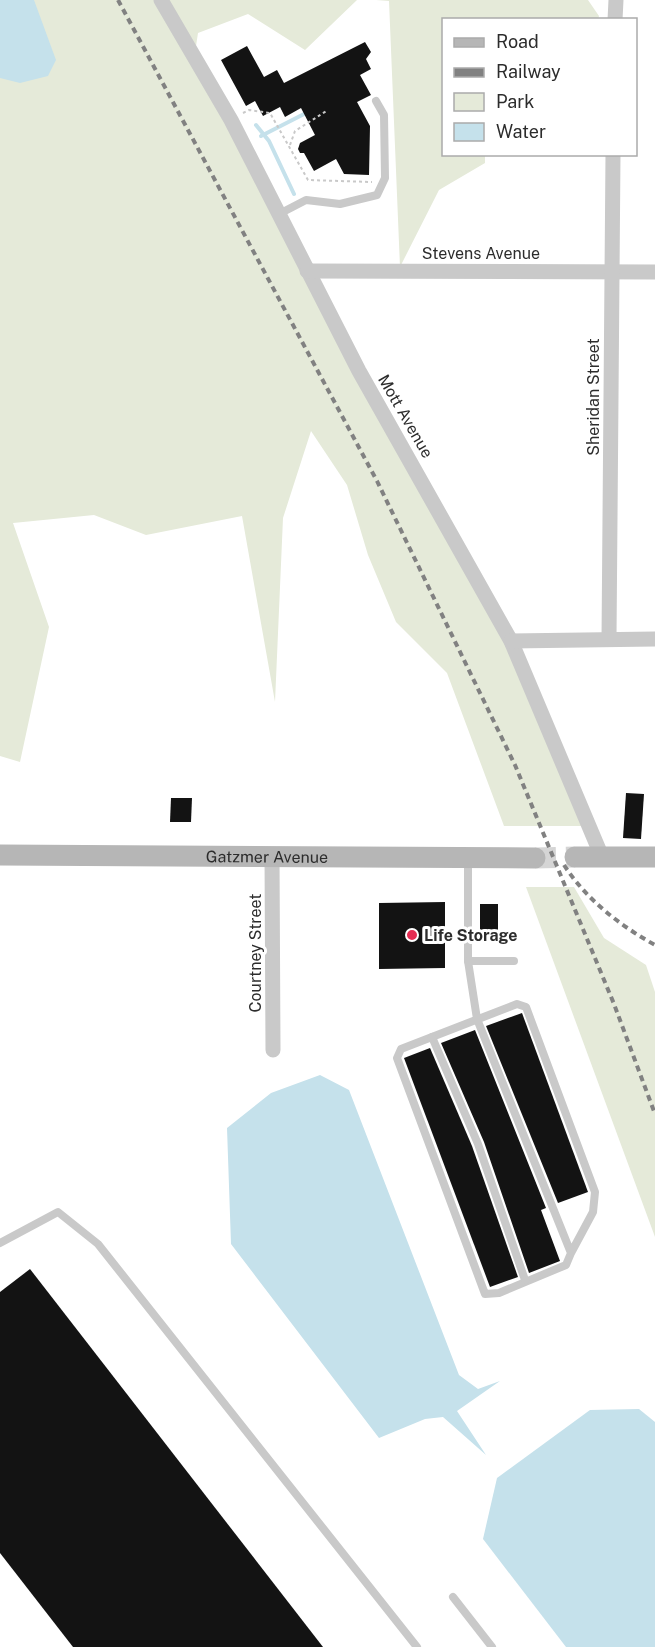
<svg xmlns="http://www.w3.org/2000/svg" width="655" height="1647" viewBox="0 0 655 1647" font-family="'Public Sans',sans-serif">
<rect width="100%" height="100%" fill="#fff"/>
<!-- green -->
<g fill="#e5ead9">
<path d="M0 0H357L305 50 248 14 198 33 194 59 511 644 583 826H504L447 673 396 622 368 555 347 485 311 431 283 518 275 702 242 516 146 535 94 515 13 523 49 627 20 762 0 756Z"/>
<path d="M376 0H588L599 16 598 20H444V154L485 155V163L439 190 400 267 389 1Z"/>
<path d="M526 887H574L604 938 646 965 655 992V1237Z"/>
</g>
<!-- water -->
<g fill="#c5e1eb">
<path d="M0 0H34L56 60 48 76 20 83 0 78Z"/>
<path d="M320 1075 349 1090 459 1375 478 1389 500 1381 457 1411 486 1455 443 1417 425 1419 379 1438 231 1244 227 1128 271 1093Z"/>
<path d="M639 1409 655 1422V1647H566L483 1539 497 1478 590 1410Z"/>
</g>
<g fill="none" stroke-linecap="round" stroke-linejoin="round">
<!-- stream -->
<g stroke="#c5e1eb" stroke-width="4">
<path d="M256 125 269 141 294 194"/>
<path d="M261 136 308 112"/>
</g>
</g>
<!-- building -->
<g fill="#131313">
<path d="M365 42 371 52 366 59 371 69 360 75 371 95 357 102 370 126 369 175 344 174 336 159 314 171 304 153H300L298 149 300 143 315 135 301 108 285 117 280 107 263 116 255 101 246 106 221 60 247 46 264 77 277 70 284 83Z"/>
<path d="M626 793 644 794 641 839 623 838Z"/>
<path d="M171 798H192L191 822H170Z"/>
<path d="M445 902V968L379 969V903Z"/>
<rect x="480" y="904" width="18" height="33"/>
<path d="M522 1013 588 1192 558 1203 486 1026Z"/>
<path d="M475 1030 546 1208 541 1210 560 1261 529 1273 484 1142 441 1043Z"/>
<path d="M430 1048 472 1146 518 1277 490 1287 404 1058Z"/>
<path d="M30 1269 323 1647H73L0 1553V1292Z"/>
</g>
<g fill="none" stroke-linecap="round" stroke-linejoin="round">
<!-- secondary-tunnel -->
<path stroke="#d5d5d5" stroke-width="21" stroke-dasharray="21 10" stroke-linecap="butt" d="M535 858 575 857"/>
<!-- path -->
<g stroke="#c9c9c9" stroke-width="2" stroke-dasharray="3 3" stroke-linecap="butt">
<path d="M243 113 249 110 270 113 308 180 372 182"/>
<path d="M290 145 295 131 328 110"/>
</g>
<!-- lane -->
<g stroke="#c9c9c9" stroke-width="8">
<path d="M279 214 306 200 340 204 377 195 385 178 384 115 376 101"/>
<path d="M468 858V961H514"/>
<path d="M468 961 477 1019 571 1253 566 1265 499 1293 485 1294 397 1058 401 1049 517 1004 526 1007 595 1192 593 1212 571 1253"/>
<path d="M432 1037 478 1144 525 1280"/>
<path d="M0 1243 58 1212 98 1244 417 1647"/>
<path d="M453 1597 492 1647"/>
</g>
<!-- street -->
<g stroke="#c9c9c9" stroke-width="15">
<path d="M161 0 231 120 359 371 511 641 602 857"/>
<path d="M615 20 616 0"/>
<path d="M307 271 655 272"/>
<path d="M609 639 613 154"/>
<path d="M511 641 655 639"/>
<path d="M272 855 273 1050"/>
</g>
<!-- secondary -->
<g stroke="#b6b6b6" stroke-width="21">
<path id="s1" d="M0 855 535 858"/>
<path d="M575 857H655"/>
</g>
<!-- rail -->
<g stroke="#818181" stroke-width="4" stroke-dasharray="6 4.5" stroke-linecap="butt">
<path d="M118 0 377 481 515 765 614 1004 655 1114"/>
<path d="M564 865C586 899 619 925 655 945"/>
</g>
</g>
<!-- markers -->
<circle fill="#e52c52" stroke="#fff" stroke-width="2" cx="412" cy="935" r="6"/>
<g text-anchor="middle" stroke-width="6" stroke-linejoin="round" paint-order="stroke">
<!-- street labels -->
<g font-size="16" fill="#2c2c2c" stroke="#fff">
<text x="481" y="259">Stevens Avenue</text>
<text transform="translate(593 397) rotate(-90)" y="6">Sheridan Street</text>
<text transform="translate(406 416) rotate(60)" y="6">Mott Avenue</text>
<text dy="6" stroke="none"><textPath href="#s1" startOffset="267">Gatzmer Avenue</textPath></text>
<text transform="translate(255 953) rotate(-90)" y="6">Courtney Street</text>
</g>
<!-- poi labels -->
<g font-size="16" font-weight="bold" fill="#2c2c2c" stroke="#fff" text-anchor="start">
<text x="424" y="941">Life Storage</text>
</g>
</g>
<!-- legend -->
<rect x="442" y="18" width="195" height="138" fill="#ffffff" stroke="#ababab" stroke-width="1.5"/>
<rect x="454" y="38" width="30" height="9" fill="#b6b6b6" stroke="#ababab" stroke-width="1.5"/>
<text x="496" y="48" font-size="18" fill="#2c2c2c">Road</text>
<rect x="454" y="68" width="30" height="9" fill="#818181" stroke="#ababab" stroke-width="1.5"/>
<text x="496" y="78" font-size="18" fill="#2c2c2c">Railway</text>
<rect x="454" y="93" width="30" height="18" fill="#e5ead9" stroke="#ababab" stroke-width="1.5"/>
<text x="496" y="108" font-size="18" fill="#2c2c2c">Park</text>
<rect x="454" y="123" width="30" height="18" fill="#c5e1eb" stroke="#ababab" stroke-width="1.5"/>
<text x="496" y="138" font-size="18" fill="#2c2c2c">Water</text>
</svg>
